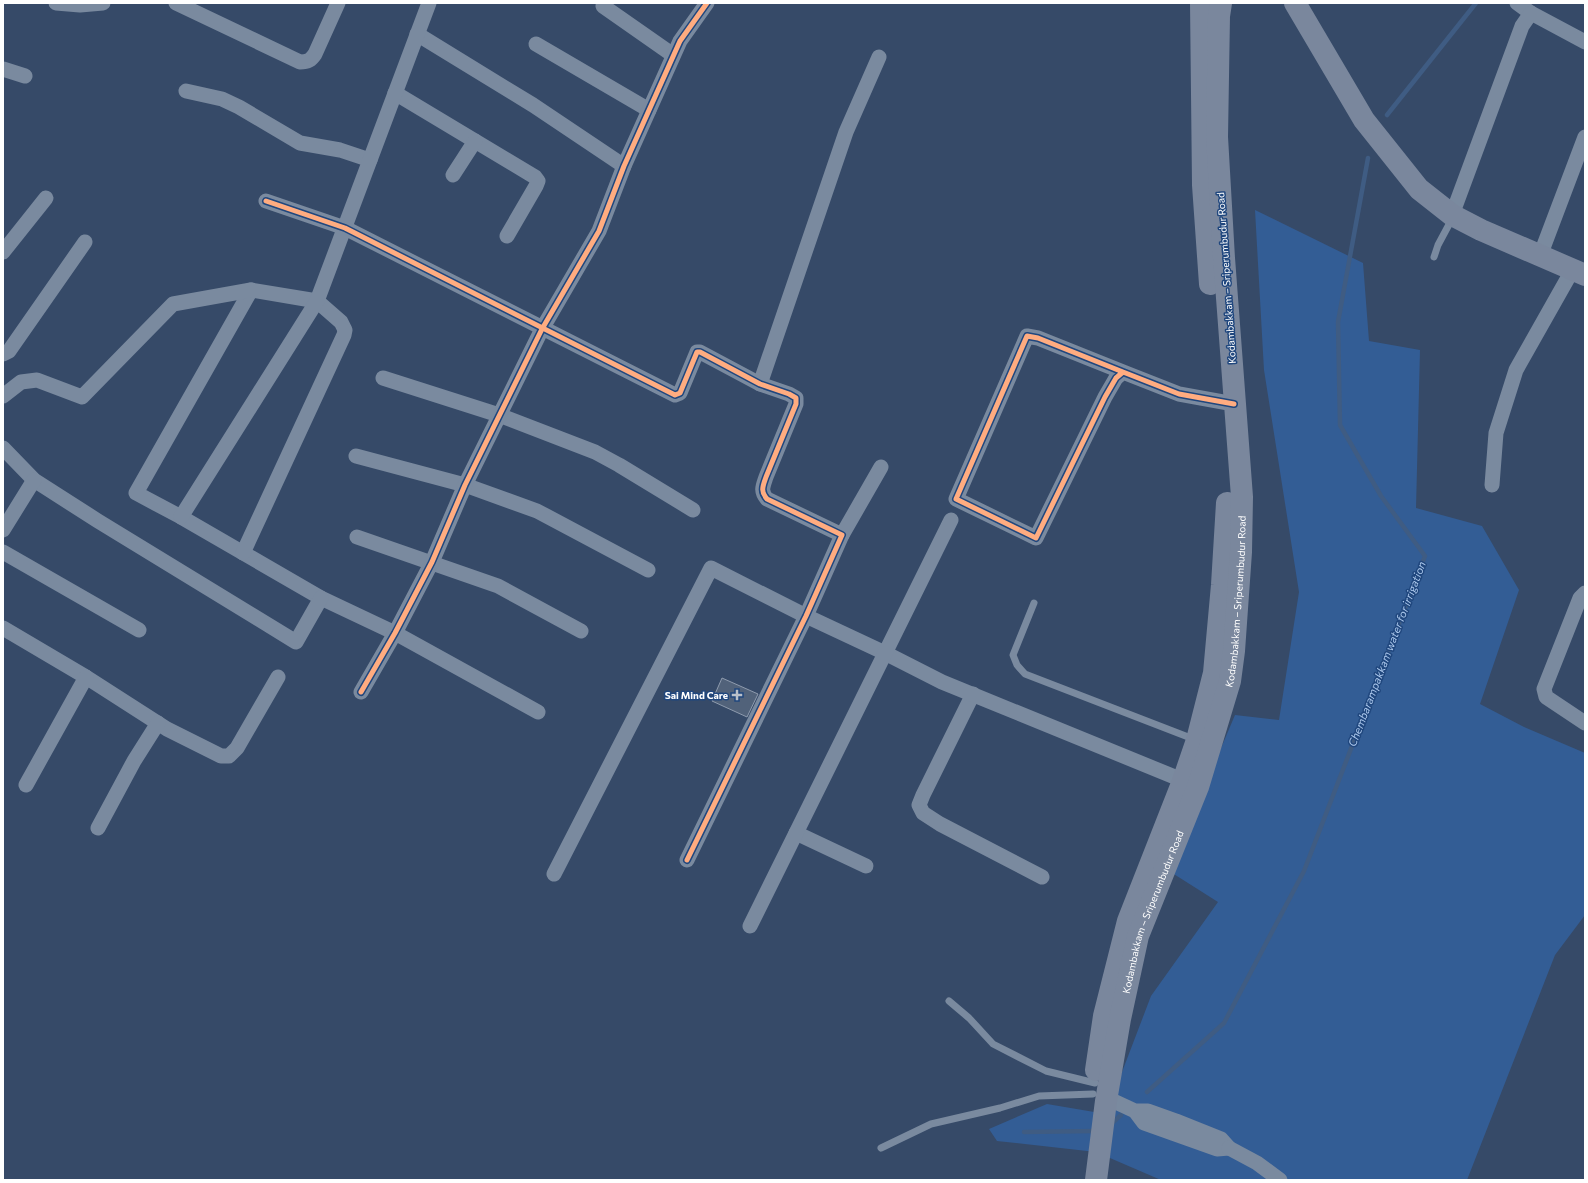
<svg xmlns="http://www.w3.org/2000/svg" width="1588" height="1183" viewBox="0 0 1588 1183" font-family="Commissioner,sans-serif">
<rect width="100%" height="100%" fill="#364a68"/>
<!-- green -->
<path fill="#335d95" d="M1255 210 1363 263 1369 341 1420 350 1416 508 1482 526 1519 590 1480 704 1524 727 1585 753V915L1555 955 1467 1180H1161L1096 1152 997 1141 989 1129 1047 1104 1106 1114 1151 996 1218 902 1169 871 1235 715 1279 720 1299 592 1264 370Z"/>
<g fill="none" stroke-linecap="round" stroke-linejoin="round">
<!-- stream -->
<g stroke="#3f5c83" stroke-width="4.5">
<path d="M1387 115 1476 3"/>
<path d="M1147 1092 1224 1023 1304 871 1425 556 1381 496 1340 425 1338 322 1368 158"/>
<path d="M1111 1124 1121 1115"/>
<path d="M1024 1132 1096 1131"/>
</g>
</g>
<!-- building -->
<path fill="#51627a" stroke="#8e9bae" d="M722 678 758 694 747 717 712 701Z"/>
<g fill="none" stroke-linecap="round" stroke-linejoin="round">
<!-- lane -->
<g stroke="#7a8a9f" stroke-width="7">
<path d="M1434 257 1438 245 1453 217"/>
<path d="M1034 603 1013 655 1017 665 1025 674 1196 740"/>
<path d="M949 1001 969 1018 993 1044 1046 1071 1095 1083"/>
<path d="M881 1148 931 1124 1000 1108 1039 1096 1093 1094"/>
</g>
<!-- street -->
<g stroke="#7a8a9f" stroke-width="15">
<path d="M56 3 80 5 103 3"/>
<path d="M176 3 300 62C308 62 311 60 315 54L338 3"/>
<path d="M1517 3 1531 13"/>
<path d="M603 6 673 55"/>
<path d="M417 34 533 105 624 166"/>
<path d="M536 44 649 110"/>
<path d="M3 69 25 76"/>
<path d="M186 91 222 99 239 107 300 143 340 150 370 160"/>
<path d="M395 93 535 177 538 181 536 186 507 236"/>
<path d="M453 175 475 141"/>
<path d="M266 201 345 228 675 395 680 393 697 352H700L760 384 789 394 796 398V404L766 477C763 486 760 491 767 499L842 535 806 616 687 860"/>
<path d="M1452 215 1522 26 1531 13 1585 42"/>
<path d="M3 252 46 198"/>
<path d="M1540 256 1585 137"/>
<path d="M251 290 136 493 181 517 321 598 395 633 538 712"/>
<path d="M3 354 9 351 85 242"/>
<path d="M1123 372 1038 338 1027 336 956 499 1036 538 1105 397 1116 378 1123 372 1179 394 1234 404"/>
<path d="M383 378 499 415 595 452 619 465 693 510"/>
<path d="M760 384 846 132 879 57"/>
<path d="M3 396 21 382 37 380 82 397 173 304 251 290 317 301 341 322 345 330 344 335 243 553"/>
<path d="M3 448 34 480 98 521 296 642 321 598"/>
<path d="M356 456 465 485 537 511 648 570"/>
<path d="M1492 485 1496 433 1516 370 1573 269"/>
<path d="M181 517 317 301 429 3"/>
<path d="M3 530 34 480"/>
<path d="M842 535 881 467"/>
<path d="M357 537 498 586 581 631"/>
<path d="M3 552 139 630"/>
<path d="M1585 593 1580 598 1544 689 1546 697 1585 723"/>
<path d="M3 628 86 677 167 729 221 756H229L237 748 278 677"/>
<path d="M361 692 395 633 432 562 465 485 542 329 599 231 624 166 680 41 707 3"/>
<path d="M973 694 923 795 919 805 923 813 940 824 1042 877"/>
<path d="M26 785 86 677"/>
<path d="M98 828 134 761 158 723"/>
<path d="M796 833 866 866"/>
<path d="M554 874 711 568 806 616 885 653 942 682 1192 784"/>
<path d="M750 926 951 520"/>
<path d="M1107 1098 1135 1111H1148L1176 1121 1221 1139 1229 1148 1217 1149 1144 1123 1135 1111"/>
<path d="M1229 1148 1257 1163 1280 1180"/>
</g>
<!-- primary -->
<g stroke="#7a879d" stroke-width="22">
<path d="M1201 3 1203 185 1210 284"/>
<path d="M1295 3 1364 120 1419 189 1452 215 1481 230 1585 275"/>
<path d="M1096 1070 1104 1016 1128 921 1183 781 1197 740 1214 673 1222 585 1227 503"/>
<path id="s1" d="M1096 1180 1106 1101 1120 1019 1138 936 1198 787 1230 681 1234 651 1241 552 1242 497 1224 258 1217 137 1219 16 1221 3"/>
</g>
<defs>
<g id="cycleway">
<path d="M266 201 345 228 675 395 680 393 697 352H700L760 384 789 394 796 398V404L766 477C763 486 760 491 767 499L842 535 806 616 687 860"/>
<path d="M1123 372 1038 338 1027 336 956 499 1036 538 1105 397 1116 378 1123 372 1179 394 1234 404"/>
<path d="M361 692 395 633 432 562 465 485 542 329 599 231 624 166 680 41 707 3"/>
</g>
</defs>
<!-- cycleway casing -->
<use href="#cycleway" stroke="#20477e" stroke-width="8"/>
<!-- cycleway -->
<use href="#cycleway" stroke="#ffac80" stroke-width="5"/>
</g>
<!-- markers -->
<path fill="#b9c0ca" stroke="#20477e" stroke-width="1.5" d="M735 689h4v4h4v4h-4v4h-4v-4h-4v-4h4z"/>
<g text-anchor="middle" stroke-width="3" stroke-linejoin="round" paint-order="stroke">
<!-- street labels -->
<g font-size="10" fill="#fff" stroke="#20477e">
<text transform="translate(1226 278) rotate(-94)" y="4">Kodambakkam – Sriperumbudur Road</text>
<text dy="4" stroke="none"><textPath href="#s1" startOffset="599">Kodambakkam – Sriperumbudur Road</textPath></text>
<text dy="4" stroke="none"><textPath href="#s1" startOffset="275">Kodambakkam – Sriperumbudur Road</textPath></text>
</g>
<!-- poi labels -->
<g font-size="10" font-weight="bold" fill="#fff" stroke="#20477e" text-anchor="end">
<text x="728" y="699">Sai Mind Care</text>
</g>
<!-- water labels -->
<g font-size="11" font-style="italic" fill="#afcbef" stroke="#20477e">
<text transform="translate(1387 654) rotate(-69)" y="4">Chembarampakkam water for irrigation</text>
</g>
</g>
<!-- border -->
<rect width="1588" height="1183" fill="none" stroke="#ffffff" stroke-width="8"/>
</svg>
